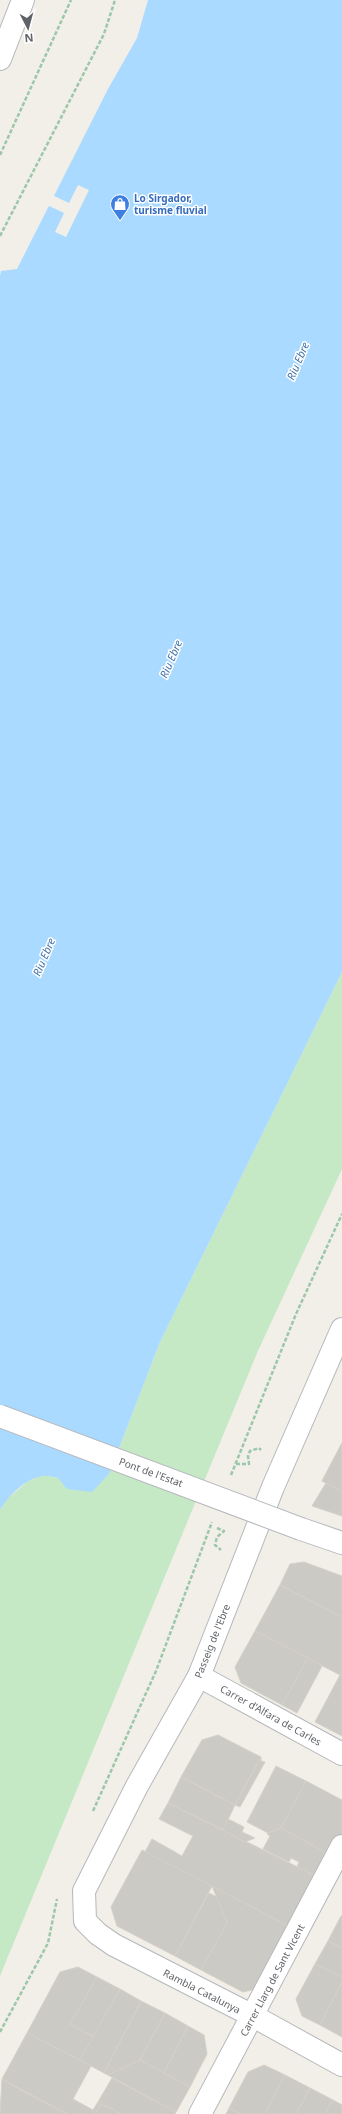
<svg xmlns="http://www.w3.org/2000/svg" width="342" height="2114" viewBox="0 0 342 2114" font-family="'Noto Sans',sans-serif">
<rect width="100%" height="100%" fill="#f1efe8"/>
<!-- green -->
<path fill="#c5e8c5" d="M342 972V1169L257 1353 0 1976V1510L7 1499 27 1482 43 1475 58 1478 109 1474 160 1342Z"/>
<!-- water -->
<path fill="#aadaff" d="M148 0H342V972L160 1342 109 1474 92 1492 67 1489 58 1478C53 1477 46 1475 42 1476 24 1480 9 1495 0 1510V276L1 271 17 269 108 89 137 38Z"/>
<!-- pier -->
<path fill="#f1efe8" d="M78 185 89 190 66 237 55 232 64 213 47 205 52 195 69 203Z"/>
<!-- building -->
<g fill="#cccac5" stroke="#d6d1c6">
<path d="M342 1443V1516L312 1506 326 1483 322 1481Z"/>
<path d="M342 1443V1491L322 1481Z"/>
<path d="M304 1562 342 1576V1617L280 1585 290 1564Z"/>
<path d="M280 1585 342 1617V1676L255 1631Z"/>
<path d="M255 1631 308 1658 282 1705 241 1683 235 1667Z"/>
<path d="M308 1658 322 1666 297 1713 282 1705Z"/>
<path d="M340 1675 342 1676V1736L315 1722Z"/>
<path d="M218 1735 261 1757 235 1805 181 1777 202 1740Z"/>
<path d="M261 1757V1761L265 1762 240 1807 235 1805Z"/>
<path d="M276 1766 306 1781 281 1828 268 1833 247 1822Z"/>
<path d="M181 1777 235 1805 223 1830 168 1803Z"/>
<path d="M306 1781 342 1800V1842L328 1854 281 1828Z"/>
<path d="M168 1803 322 1879 294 1929 145 1852 152 1839 182 1856 193 1836 159 1819Z"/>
<path d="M228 1819 244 1827 242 1832 255 1838 245 1842 223 1830Z"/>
<path d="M281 1828 328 1854 322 1879 297 1867 299 1862 291 1858 289 1862 263 1849 270 1836 267 1834 268 1833Z"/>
<path d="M142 1850 212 1886 175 1956 117 1926 111 1907Z"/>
<path d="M212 1886 294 1929 261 1988 243 1992 201 1970 227 1923Z"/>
<path d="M209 1893 217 1897 227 1923 201 1970 175 1956Z"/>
<path d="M341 1916H342V1948L328 1941Z"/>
<path d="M328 1941 342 1948V1977L315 1964Z"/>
<path d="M315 1964 342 1977V1982L320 2025 302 2016 296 1999Z"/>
<path d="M78 1967 97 1977 70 2024 94 2037 80 2060 27 2033 60 1972Z"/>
<path d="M97 1977 120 1989 94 2037 70 2024Z"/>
<path d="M342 1982V2037L320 2025Z"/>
<path d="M120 1989 141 2001 104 2073 80 2060Z"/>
<path d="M141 2001 165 2013 140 2060 108 2075 104 2073Z"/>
<path d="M165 2013 188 2026 164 2073 140 2060Z"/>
<path d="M188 2026 204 2035 207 2054 190 2087 164 2073Z"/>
<path d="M27 2033 91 2066 73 2099 93 2110 98 2102 101 2104 95 2114H67L2 2079Z"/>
<path d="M140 2060 190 2087 176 2112 108 2075Z"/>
<path d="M264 2065 285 2075 265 2114H241L229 2108 248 2072Z"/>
<path d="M285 2075 310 2088 296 2114H265Z"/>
<path d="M112 2078 176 2112 175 2114H121L101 2104 98 2102Z"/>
<path d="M2 2079 19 2089 67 2114H0Z"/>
<path d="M310 2088 333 2100 325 2114H296Z"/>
<path d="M333 2100 342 2105V2114H325Z"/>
<path d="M101 2104 112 2109 121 2114H95Z"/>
<path d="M229 2108 241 2114H226Z"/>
</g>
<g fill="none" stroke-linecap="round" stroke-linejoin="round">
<defs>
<g id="street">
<path d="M0 59 23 0"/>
<path d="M342 1329 273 1487 199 1676 137 1786 84 1891 85 1921 98 1934 114 1945 253 2016 342 2065"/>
<path d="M199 1676 342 1754"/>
<path d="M200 2114 342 1846"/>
</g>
<path id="secondary" d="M301 1529 342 1543"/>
</defs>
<!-- street casing -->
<use href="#street" stroke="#b5b8bc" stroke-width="24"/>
<!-- secondary casing -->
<use href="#secondary" stroke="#b6babf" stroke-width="24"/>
<!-- path -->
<g stroke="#9cc7a9" stroke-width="2.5" stroke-dasharray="4 2" stroke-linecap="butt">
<path d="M0 155 71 0"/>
<path d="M0 236 104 34 115 0"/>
<path d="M236 1464H249L248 1456 250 1451 259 1448 261 1450"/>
<path d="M231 1475 296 1314 342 1214"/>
<path d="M217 1528 224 1531 217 1537 215 1545 221 1550"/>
<path d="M93 1811 156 1671 212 1522"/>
<path d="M0 2032 48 1943 57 1899"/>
</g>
<!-- street -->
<use href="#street" stroke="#fff" stroke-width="22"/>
<!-- secondary -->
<use href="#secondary" stroke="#fff" stroke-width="22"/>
<defs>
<path id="secondary-bridge" d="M0 1416 301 1529"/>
</defs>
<!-- secondary-bridge casing -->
<use href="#secondary-bridge" stroke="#b6babf" stroke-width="24" stroke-linecap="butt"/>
<!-- secondary-bridge -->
<use href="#secondary-bridge" stroke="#fff" stroke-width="22"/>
</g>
<!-- icons -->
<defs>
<symbol id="shop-pin" viewBox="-11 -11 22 30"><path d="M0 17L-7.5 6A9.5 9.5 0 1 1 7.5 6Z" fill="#3f7fe0" stroke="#fff"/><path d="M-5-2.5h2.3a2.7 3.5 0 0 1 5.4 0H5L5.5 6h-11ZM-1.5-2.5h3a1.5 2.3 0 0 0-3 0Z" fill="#fff"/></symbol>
</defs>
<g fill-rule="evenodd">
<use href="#shop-pin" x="109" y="193" width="22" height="30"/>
</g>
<g text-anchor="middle" stroke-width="3" stroke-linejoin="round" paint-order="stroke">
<!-- shop labels -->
<g font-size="10" font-weight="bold" fill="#366cbe" stroke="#fff" text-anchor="start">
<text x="134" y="202">Lo Sirgador,<tspan x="134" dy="12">turisme fluvial</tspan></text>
</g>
<!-- street labels -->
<g font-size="10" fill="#5f6368" stroke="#fff">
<text transform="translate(151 1472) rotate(20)" y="4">Pont de l'Estat</text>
<text transform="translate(212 1641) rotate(-68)" y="4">Passeig de l'Ebre</text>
<text transform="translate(271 1715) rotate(29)" y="4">Carrer d'Alfara de Carles</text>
<text transform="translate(272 1980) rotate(-62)" y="4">Carrer Llarg de Sant Vicent</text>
<text transform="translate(202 1991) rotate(27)" y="4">Rambla Catalunya</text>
</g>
<!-- water labels -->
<g font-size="11" font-style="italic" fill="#4174aa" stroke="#fff">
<text transform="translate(298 361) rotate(-67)" y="4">Riu Ebre</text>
<text transform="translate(171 659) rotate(-67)" y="4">Riu Ebre</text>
<text transform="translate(44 957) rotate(-67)" y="4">Riu Ebre</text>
</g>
</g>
<!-- north arrow -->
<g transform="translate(28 28) rotate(174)" stroke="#ffffff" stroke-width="3" paint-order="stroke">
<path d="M0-3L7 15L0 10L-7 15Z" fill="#5f6368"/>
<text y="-6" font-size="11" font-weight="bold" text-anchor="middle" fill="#5f6368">N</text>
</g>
</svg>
